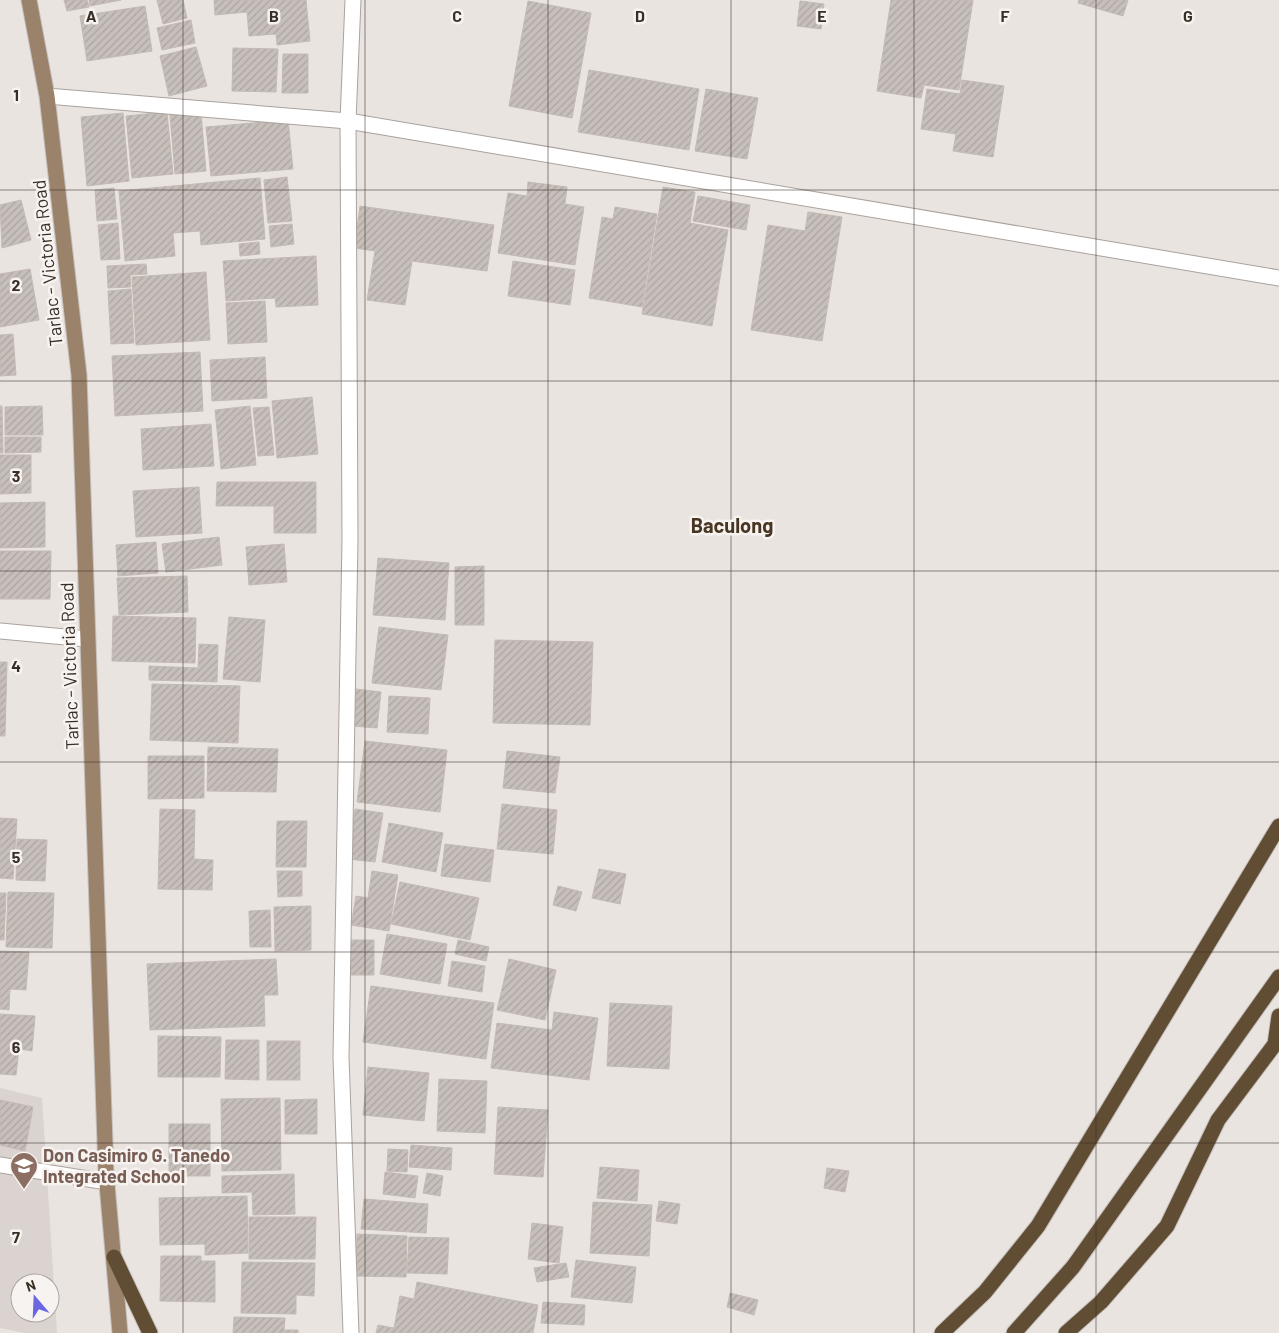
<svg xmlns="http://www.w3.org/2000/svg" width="1279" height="1333" viewBox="0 0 1279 1333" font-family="Barlow,sans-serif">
<defs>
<pattern id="building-hatch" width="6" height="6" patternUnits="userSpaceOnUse" patternTransform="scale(1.25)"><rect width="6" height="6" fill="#c7bfba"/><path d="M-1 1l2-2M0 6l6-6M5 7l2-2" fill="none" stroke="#aca4a0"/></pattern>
</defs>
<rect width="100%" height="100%" fill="#eae4e1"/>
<!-- built -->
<path fill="#dad3d0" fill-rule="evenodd" d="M0 1088 42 1098 57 1333H24L0 1328ZM20 1283H50V1313H20Z"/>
<!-- building -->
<g fill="url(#building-hatch)" stroke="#c3bab4">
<path d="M64 0H87L89 7 67 11Z"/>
<path d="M89 0H121L90 6Z"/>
<path d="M157 0H183L187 18 163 24Z"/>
<path d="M214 0H306L310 41 277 45 276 34 249 36 247 12 215 15Z"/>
<path d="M891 0H973L959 90 924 85 921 98 877 91Z"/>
<path d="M1079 0H1128L1123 16 1078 3Z"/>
<path d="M528 1 591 13 572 118 509 106Z"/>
<path d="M800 1 824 4 821 29 797 26Z"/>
<path d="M145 6 152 51 87 61 80 16Z"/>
<path d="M191 20 195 43 162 50 157 28Z"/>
<path d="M196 47 207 86 169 96 160 56Z"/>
<path d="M233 48 278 49 276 92 232 91Z"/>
<path d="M283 54H308V93H282Z"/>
<path d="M589 70 699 89 689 150 578 132Z"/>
<path d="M962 80 1004 86 993 157 953 151 956 134 921 129 927 89 960 94Z"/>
<path d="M706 89 758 98 747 159 695 151Z"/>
<path d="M167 112 173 174 132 178 126 116Z"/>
<path d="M123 113 129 181 87 186 81 117Z"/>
<path d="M201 113 206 171 175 174 170 115Z"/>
<path d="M288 120 293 169 211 176 206 127Z"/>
<path d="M287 177 292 221 268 223 264 180Z"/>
<path d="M260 178 265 239 201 245 200 231 173 233 175 256 125 261 119 191Z"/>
<path d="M528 182 567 187 565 204 584 207 575 265 498 253 508 193 527 196Z"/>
<path d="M663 187 695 192 690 223 728 230 712 326 642 314Z"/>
<path d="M114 188 117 219 97 221 95 190Z"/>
<path d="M698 196 750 205 746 230 693 221Z"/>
<path d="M21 200 31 240 2 248 0 205Z"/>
<path d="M360 206 494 225 487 271 412 261 405 305 367 300 375 251 354 248Z"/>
<path d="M615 207 657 214 642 307 589 298 602 217 613 219Z"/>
<path d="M808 212 842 217 822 341 751 330 768 225 805 231Z"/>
<path d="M118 223 120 259 101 260 98 225Z"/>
<path d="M292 224 294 244 271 247 269 226Z"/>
<path d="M259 242 260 254 240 256 239 244Z"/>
<path d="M316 256 318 305 276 307 275 298 226 301 223 261Z"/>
<path d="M513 261 575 270 570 305 508 296Z"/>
<path d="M146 264 147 274 130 275 131 287 108 288 107 266Z"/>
<path d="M30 269 39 320 0 327V274Z"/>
<path d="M206 272 210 340 136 345 132 277Z"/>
<path d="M131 289 134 343 111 344 108 291Z"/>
<path d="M265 301 267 342 228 344 226 303Z"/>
<path d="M13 334 16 375 0 376V335Z"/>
<path d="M200 352 203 411 115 416 112 356Z"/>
<path d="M265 357 267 398 212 401 210 360Z"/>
<path d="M312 397 318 454 277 458 272 401Z"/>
<path d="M0 406H2L3 453H0Z"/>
<path d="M42 406 43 435H5V407Z"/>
<path d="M250 406 256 465 221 469 215 410Z"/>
<path d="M269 407 274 455 258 456 253 408Z"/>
<path d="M211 424 214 466 143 470 141 429Z"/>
<path d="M5 437H41V452L5 453Z"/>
<path d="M0 455H31V493L0 494Z"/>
<path d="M217 482H316V533H274V506H216Z"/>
<path d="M199 487 202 533 136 537 133 491Z"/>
<path d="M45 502V547L0 548V503Z"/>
<path d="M219 537 222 565 166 572 162 544Z"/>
<path d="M156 542 158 573 118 576 116 545Z"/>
<path d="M284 544 287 582 249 585 246 547Z"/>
<path d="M0 551H51L50 599H0Z"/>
<path d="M378 558 449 563 445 620 373 615Z"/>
<path d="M484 566V625H455V567Z"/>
<path d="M187 576 188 612 119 615 117 578Z"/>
<path d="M113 616 196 618 195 663 112 661Z"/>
<path d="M229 617 265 620 260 682 223 679Z"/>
<path d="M379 627 448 635 441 690 372 683Z"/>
<path d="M495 640 593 642 590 725 493 723Z"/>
<path d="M199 644 218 645 217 682 149 680V666L198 668Z"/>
<path d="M0 662H7L5 736H0Z"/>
<path d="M152 684 240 686 238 743 150 740Z"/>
<path d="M356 689 381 692 377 728 352 726Z"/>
<path d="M389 696 430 698 428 734 387 732Z"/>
<path d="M365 741 447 750 440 812 357 802Z"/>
<path d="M208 747 278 749 276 792 207 791Z"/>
<path d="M507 751 560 757 555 793 503 788Z"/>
<path d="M148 756H204V798L148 799Z"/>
<path d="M502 804 557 810 553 854 497 849Z"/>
<path d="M160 809 195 810 194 859 213 860 212 890 158 889Z"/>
<path d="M355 809 383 813 375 862 348 859Z"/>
<path d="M0 818 17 819 13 879 0 878Z"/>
<path d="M277 821H307L306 867H276Z"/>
<path d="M389 823 443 833 436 872 382 862Z"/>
<path d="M17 839 47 840 45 881 16 880Z"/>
<path d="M445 844 494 850 490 882 441 876Z"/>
<path d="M599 869 626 874 620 904 592 898Z"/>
<path d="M277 871H302V896L278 897Z"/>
<path d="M372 871 398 875 389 931 351 925 356 896 368 898Z"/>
<path d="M400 882 479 898 470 940 391 924Z"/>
<path d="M558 886 582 892 576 911 553 905Z"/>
<path d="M8 892 54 893 52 948 6 947Z"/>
<path d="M0 893H6L4 940H0Z"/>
<path d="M311 906V950L275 951 274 907Z"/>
<path d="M270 910 271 947H250L249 911Z"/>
<path d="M387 934 447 944 440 984 380 974Z"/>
<path d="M350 940H374V975H351Z"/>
<path d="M458 940 489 947 486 961 455 954Z"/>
<path d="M0 951 29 952 26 990 10 989 9 1010 0 1009Z"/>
<path d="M276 959 278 995H264L265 1026 150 1030 147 964Z"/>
<path d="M509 959 556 970 545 1020 497 1010Z"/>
<path d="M452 961 485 966 482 992 448 986Z"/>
<path d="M371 986 494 1003 486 1059 363 1042Z"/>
<path d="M610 1003 672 1006 669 1069 607 1066Z"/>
<path d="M554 1012 598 1018 589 1080 491 1068 497 1023 552 1030Z"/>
<path d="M0 1014 35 1016 32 1051 19 1049 16 1075 0 1074Z"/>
<path d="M158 1036 221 1037 220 1077H158Z"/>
<path d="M226 1040H259V1080L225 1079Z"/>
<rect x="267" y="1041" width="33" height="39"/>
<path d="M368 1067 429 1073 424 1121 363 1115Z"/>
<path d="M439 1079 487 1081 485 1133 437 1131Z"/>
<path d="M280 1098 281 1170 222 1171 221 1099Z"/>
<path d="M317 1099V1134H285V1100Z"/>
<path d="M0 1100 33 1107 25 1151 0 1145Z"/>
<path d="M498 1107 548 1110 543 1177 494 1174Z"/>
<rect x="169" y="1124" width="41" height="52"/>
<path d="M411 1145 452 1148 451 1170 409 1167Z"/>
<path d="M388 1149 408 1150 407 1172 387 1171Z"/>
<path d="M600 1167 639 1170 637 1201 597 1198Z"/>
<path d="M827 1168 849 1171 845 1192 824 1188Z"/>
<path d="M385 1172 418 1176 415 1198 383 1194Z"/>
<path d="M427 1173 443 1176 440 1196 423 1193Z"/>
<path d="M294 1174 295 1214 253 1215 252 1192 222 1193V1176Z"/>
<path d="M247 1196 248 1253 205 1255V1244L160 1245 159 1198Z"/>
<path d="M364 1199 428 1204 426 1233 361 1229Z"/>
<path d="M659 1201 680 1204 677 1224 656 1221Z"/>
<path d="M593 1202 652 1205 649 1256 590 1253Z"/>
<path d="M249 1217H316L315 1259H249Z"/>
<path d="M532 1223 563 1227 559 1263 528 1259Z"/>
<path d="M357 1234 407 1236 406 1277 356 1276Z"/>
<path d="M409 1237 449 1238 447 1274 407 1273Z"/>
<path d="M161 1256H201V1261H215V1302L160 1301Z"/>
<path d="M576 1260 636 1267 632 1303 571 1297Z"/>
<path d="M242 1262 315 1263 314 1296 296 1295V1314L241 1313Z"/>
<path d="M566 1263 569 1277 537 1282 534 1268Z"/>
<path d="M417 1282 538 1305 533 1333H376L378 1325 394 1328 400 1296 414 1299Z"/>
<path d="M730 1293 758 1300 754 1315 727 1307Z"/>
<path d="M543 1302 585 1305 584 1325 541 1323Z"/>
<path d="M234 1317 285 1318 284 1330H298V1333H233Z"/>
</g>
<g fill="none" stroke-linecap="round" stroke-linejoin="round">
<defs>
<path id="service" d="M0 1165 107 1182"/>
<g id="minor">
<path d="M47 96 348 121 1279 278"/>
<path d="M0 631 87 639"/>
<path d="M351 1333 341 1057 350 539 348 121 353 0"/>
</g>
<path id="primary" d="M29 0 47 96 79 375 106 1173 120 1333"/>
<g id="motorway">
<path d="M114 1257 150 1333"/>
<path d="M942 1333 985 1292 1038 1226 1279 826"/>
<path d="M1014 1333 1073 1267 1279 977"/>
<path d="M1066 1333 1101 1302 1167 1226 1218 1120 1275 1044 1279 1016"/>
</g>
</defs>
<!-- service casing -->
<use href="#service" stroke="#aaa29d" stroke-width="17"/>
<!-- minor casing -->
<use href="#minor" stroke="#aaa29d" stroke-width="17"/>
<!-- primary casing -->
<use href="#primary" stroke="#c4c0bd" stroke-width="17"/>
<!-- motorway casing -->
<use href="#motorway" stroke="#c4c0bd" stroke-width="17"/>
<!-- service -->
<use href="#service" stroke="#fff" stroke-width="15"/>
<!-- minor -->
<use href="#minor" stroke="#fff" stroke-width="15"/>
<!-- primary -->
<use href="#primary" stroke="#9b836b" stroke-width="15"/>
<!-- motorway -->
<use href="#motorway" stroke="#614d33" stroke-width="15"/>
</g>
<!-- grid -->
<path fill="none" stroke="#392e24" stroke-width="1" stroke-opacity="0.55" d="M183 0V1333M365 0V1333M548 0V1333M731 0V1333M914 0V1333M1096 0V1333M0 190H1279M0 381H1279M0 571H1279M0 762H1279M0 952H1279M0 1143H1279"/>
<!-- icons -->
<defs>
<symbol id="school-pin" viewBox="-11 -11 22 30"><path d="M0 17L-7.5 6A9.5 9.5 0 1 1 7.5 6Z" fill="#8d6e63" stroke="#f7f3f1"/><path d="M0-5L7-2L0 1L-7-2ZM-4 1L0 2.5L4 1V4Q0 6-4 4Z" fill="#fff"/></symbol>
</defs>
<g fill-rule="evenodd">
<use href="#school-pin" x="8" y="1150" width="32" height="43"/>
</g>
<g text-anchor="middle" stroke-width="5" stroke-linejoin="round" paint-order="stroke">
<!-- street labels -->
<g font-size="18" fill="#392e24" stroke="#f7f3f1">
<text transform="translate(48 263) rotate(-96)" y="6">Tarlac - Victoria Road</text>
<text transform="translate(70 666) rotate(-92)" y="6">Tarlac - Victoria Road</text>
</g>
<!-- education labels -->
<g font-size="18" font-weight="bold" fill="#785e54" stroke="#f7f3f1" text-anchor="start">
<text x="43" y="1162">Don Casimiro G. Tanedo<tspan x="43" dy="21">Integrated School</tspan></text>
</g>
<!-- quarter labels -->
<g font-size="20" font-weight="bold" fill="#483622" stroke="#f7f3f1">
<text x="732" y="533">Baculong</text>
</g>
</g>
<g font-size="16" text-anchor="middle" font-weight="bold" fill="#392e24" stroke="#f7f3f1" stroke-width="5" stroke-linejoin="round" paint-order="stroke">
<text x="91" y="22">A</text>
<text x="274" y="22">B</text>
<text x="457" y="22">C</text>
<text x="640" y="22">D</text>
<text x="822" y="22">E</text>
<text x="1005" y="22">F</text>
<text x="1188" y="22">G</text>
<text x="16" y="101">1</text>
<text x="16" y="291">2</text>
<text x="16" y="482">3</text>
<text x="16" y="672">4</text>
<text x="16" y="863">5</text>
<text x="16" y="1053">6</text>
<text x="16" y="1243">7</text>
</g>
<!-- north arrow -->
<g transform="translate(35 1298) rotate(341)"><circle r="24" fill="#f7f3f1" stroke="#aba49f"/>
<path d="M0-4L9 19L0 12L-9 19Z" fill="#6a67e2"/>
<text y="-8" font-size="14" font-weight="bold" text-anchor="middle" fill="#392e24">N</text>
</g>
</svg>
